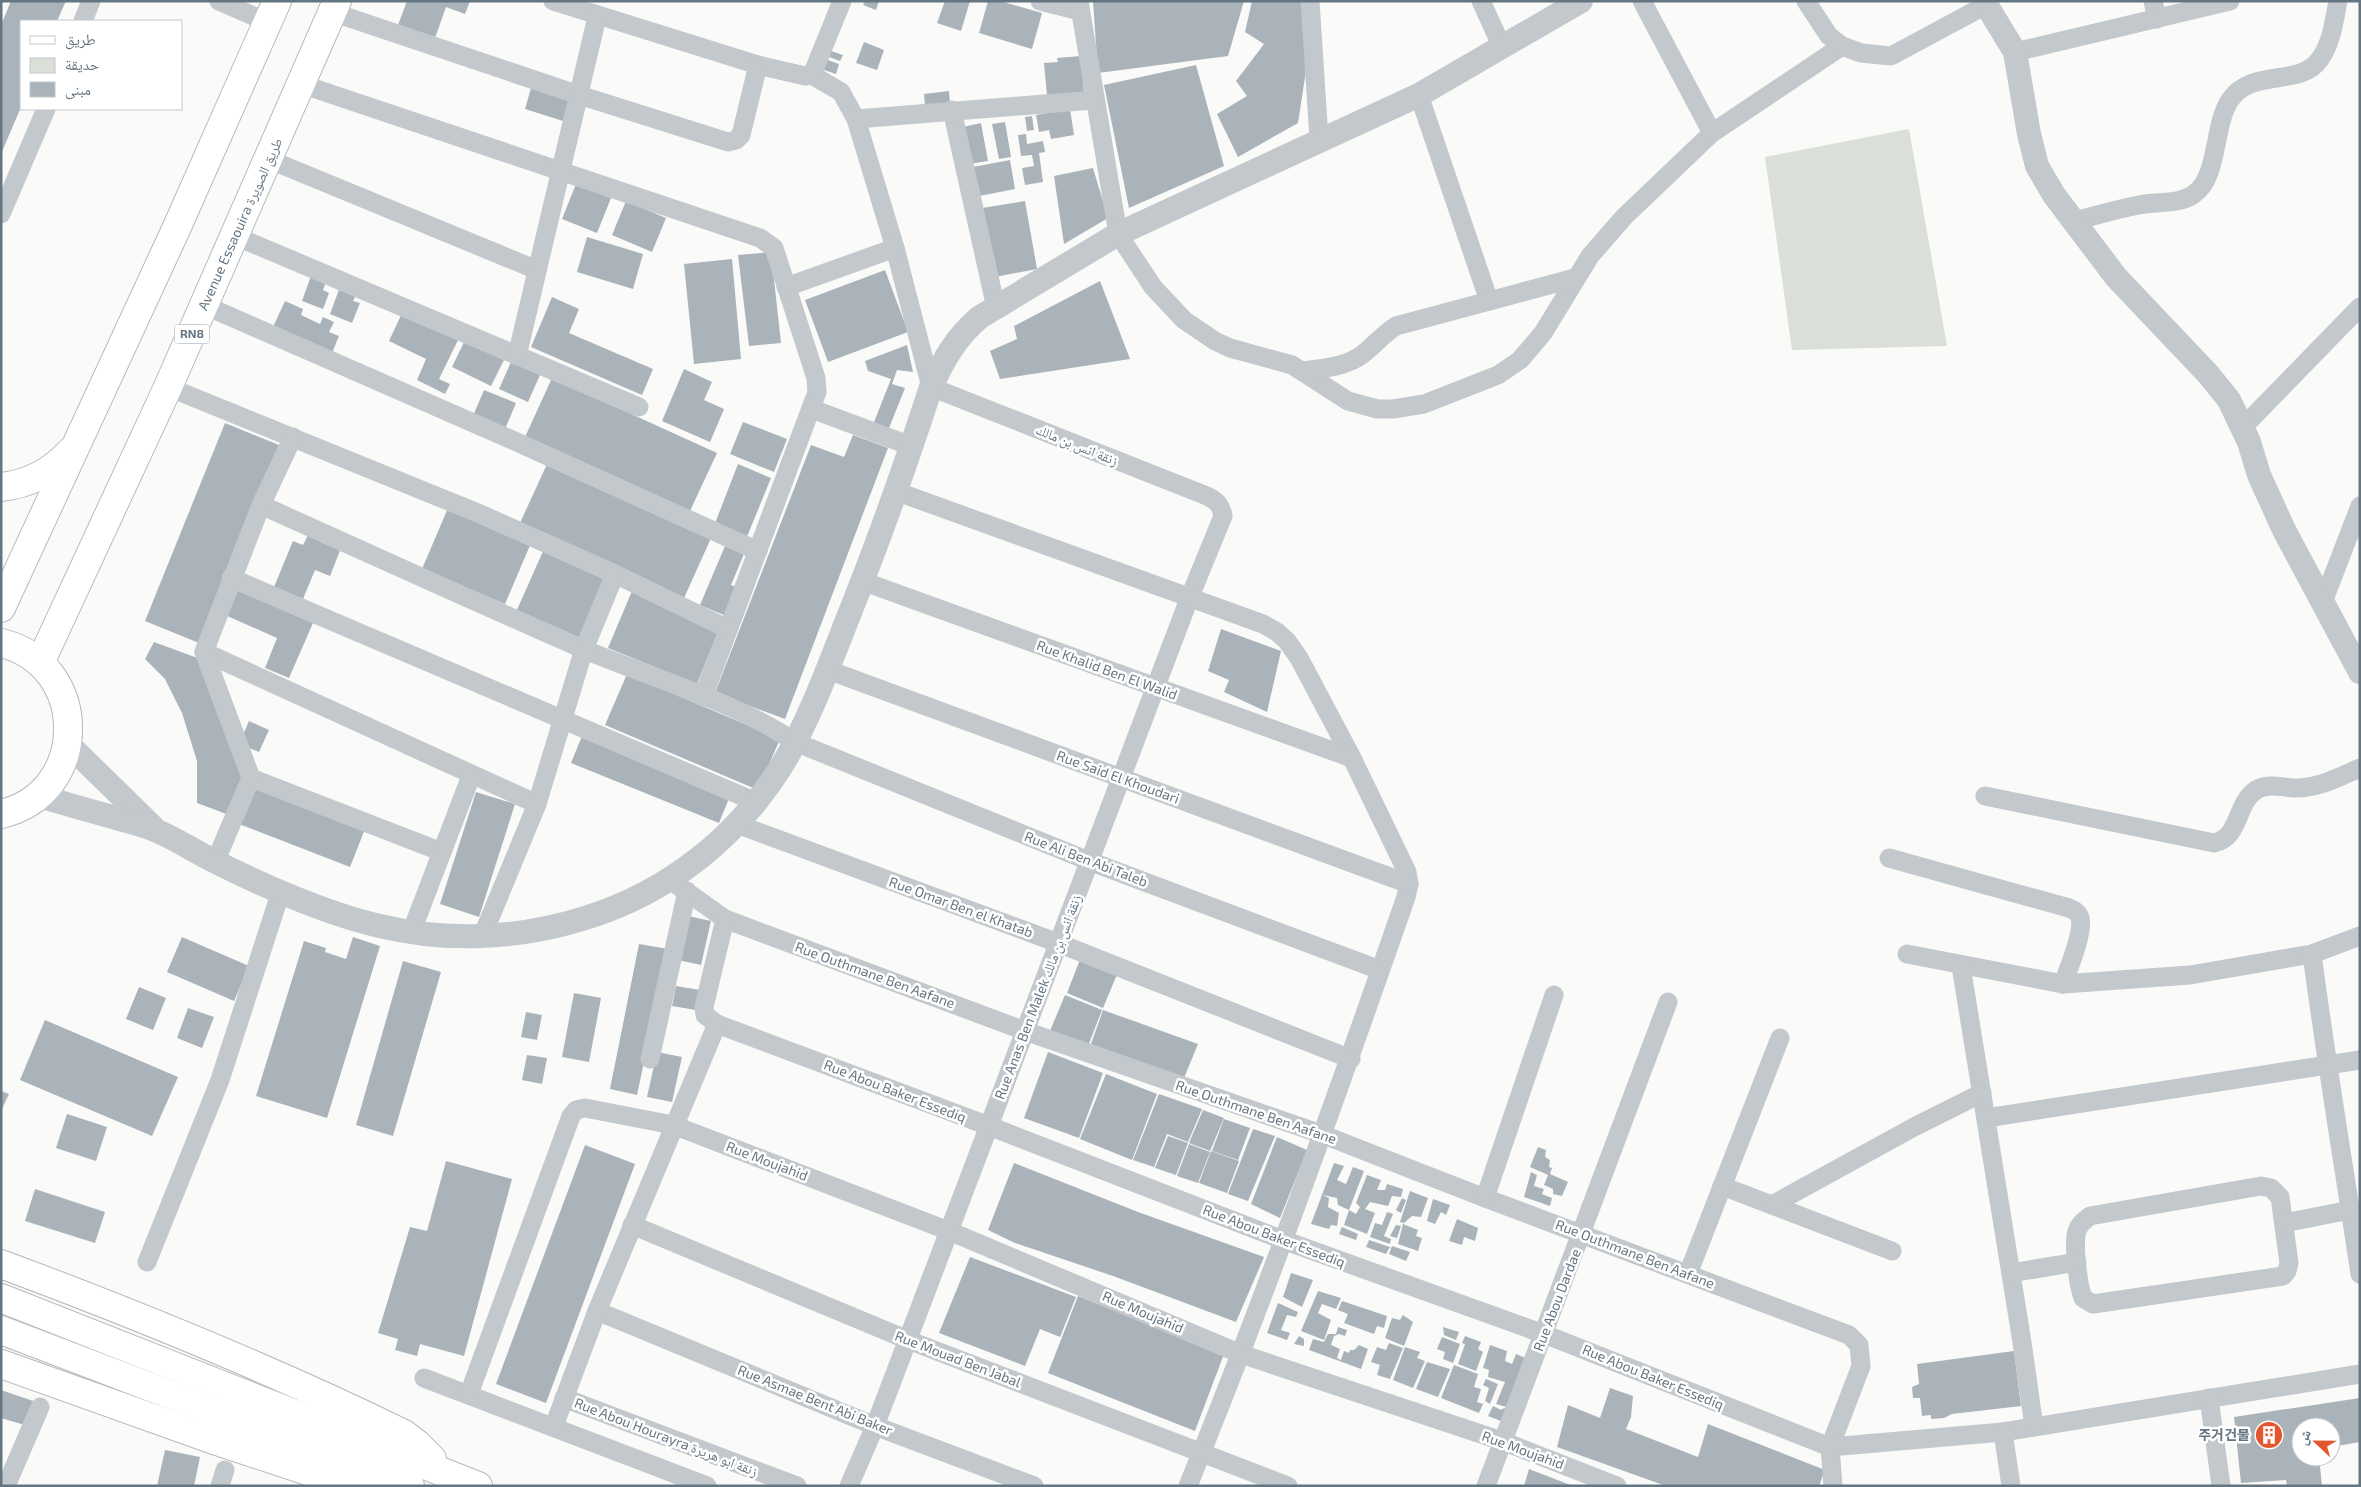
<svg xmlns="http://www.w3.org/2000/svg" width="2361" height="1487" viewBox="0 0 2361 1487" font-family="'Exo 2','Noto Naskh Arabic','Noto Sans KR',sans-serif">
<rect width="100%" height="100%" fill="#fafaf8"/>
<!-- green -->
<path fill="#dadfd7" d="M1909 129 1947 346 1792 350 1765 157Z"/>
<!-- building -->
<g fill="#aab3b9">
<path d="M11 1H66L57 21H21V107L1 154V25Z"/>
<path d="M407 1H470L465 14 446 7 435 38 398 25Z"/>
<path d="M865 1H879L876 10 863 5Z"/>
<path d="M945 1H970L961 31 937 23Z"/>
<path d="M988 1H1000L1042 13 1032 49 979 33Z"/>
<path d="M1093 1H1244L1228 56 1098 73Z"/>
<path d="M1252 1H1305L1307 64 1298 123 1238 157 1217 114 1247 96 1236 81 1264 44 1245 32Z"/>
<path d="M864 42 884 50 877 70 856 63Z"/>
<path d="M831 51 843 55 840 61 829 57Z"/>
<path d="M1081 56 1084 92 1047 95 1044 63 1058 62 1057 58Z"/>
<path d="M825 59 839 64 836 74 821 69Z"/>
<path d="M1196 65 1224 166 1129 208 1104 85Z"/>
<path d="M532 85 570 97 563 121 525 109Z"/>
<path d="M949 91 950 104 925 106 924 94Z"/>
<path d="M1070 109 1074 135 1051 139 1049 130 1039 132 1036 115Z"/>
<path d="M1032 116 1034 130 1027 131 1025 117Z"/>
<path d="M1005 122 1011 157 999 159 992 124Z"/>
<path d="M981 123 988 161 969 164 963 127Z"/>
<path d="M1026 134 1027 144 1043 141 1045 152 1039 153 1043 182 1025 185 1022 168 1034 166 1032 155 1021 156 1018 135Z"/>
<path d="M1010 160 1015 189 979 196 973 167Z"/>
<path d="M1093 168 1108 218 1064 244 1054 176Z"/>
<path d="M576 184 611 198 597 233 562 219Z"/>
<path d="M626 201 666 218 652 252 612 235Z"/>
<path d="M1025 201 1037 269 995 277 982 208Z"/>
<path d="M587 237 643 254 633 289 577 272Z"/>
<path d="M771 252 781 343 749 346 738 255Z"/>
<path d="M732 259 741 359 694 364 684 264Z"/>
<path d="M885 270 908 332 828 362 805 300Z"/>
<path d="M312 273 327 279 323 290 329 293 323 309 302 301Z"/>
<path d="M1100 281 1130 359 1000 379 990 351 1017 339 1014 326Z"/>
<path d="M340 287 357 293 353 301 360 303 352 323 330 314Z"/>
<path d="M552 297 579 309 569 333 653 369 642 395 531 347Z"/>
<path d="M285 301 303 309 301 315 320 324 323 317 334 322 329 332 339 336 332 353 273 327Z"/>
<path d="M402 313 458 340 439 379 450 384 445 394 417 380 426 359 389 341Z"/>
<path d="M465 340 504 360 491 386 452 367Z"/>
<path d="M907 345 913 372 897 370 892 384 905 388 887 433 872 427 891 379 868 371 865 361Z"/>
<path d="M511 362 540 375 528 402 499 389Z"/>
<path d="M684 369 712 382 704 400 724 409 710 442 662 421Z"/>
<path d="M552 378 717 453 690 511 525 437Z"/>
<path d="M484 390 516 403 505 429 473 416Z"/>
<path d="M743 422 787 439 774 472 730 454Z"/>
<path d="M225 423 279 445 199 643 145 621Z"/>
<path d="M853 435 888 448 785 719 715 693 811 445 844 457Z"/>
<path d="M548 462 712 536 684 598 520 523Z"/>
<path d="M738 464 771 478 746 539 714 526Z"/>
<path d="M448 508 531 543 505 604 422 569Z"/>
<path d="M308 535 341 548 330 576 315 570 303 599 274 587 293 541 303 545Z"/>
<path d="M725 546 744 554 731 585 738 588 726 616 700 605Z"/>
<path d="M544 549 610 578 582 641 516 612Z"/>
<path d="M236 589 313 623 289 678 265 668 277 638 225 615Z"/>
<path d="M632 591 720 627 697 684 608 648Z"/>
<path d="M1221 629 1281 651 1267 712 1224 692 1229 680 1208 671Z"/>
<path d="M154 642 200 659 243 780 229 815 197 803V761L182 713 165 679 145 659Z"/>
<path d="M627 674 780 739 758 790 605 725Z"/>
<path d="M249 721 269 730 259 752 239 744Z"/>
<path d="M582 736 730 796 719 823 571 763Z"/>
<path d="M253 786 365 829 350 867 239 824Z"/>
<path d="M476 792 515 804 479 917 440 904Z"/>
<path d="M688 916 711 921 701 965 678 960Z"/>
<path d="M182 937 249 966 234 1001 167 972Z"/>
<path d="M353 937 380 946 327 1118 256 1096 304 941 326 948 325 952 346 959Z"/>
<path d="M639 944 668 949 637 1095 610 1089Z"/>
<path d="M1081 957 1118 972 1103 1008 1067 993Z"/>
<path d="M403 961 441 972 393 1136 356 1125Z"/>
<path d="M676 986 700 990 696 1010 672 1006Z"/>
<path d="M139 987 166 998 153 1030 126 1019Z"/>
<path d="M574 993 601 998 589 1062 562 1057Z"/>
<path d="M1065 995 1102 1010 1088 1046 1050 1031Z"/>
<path d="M188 1008 214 1017 202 1048 177 1038Z"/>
<path d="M1103 1010 1198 1044 1184 1078 1091 1044Z"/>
<path d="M526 1012 542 1015 537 1040 521 1037Z"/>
<path d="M45 1020 178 1077 152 1136 20 1080Z"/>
<path d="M657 1052 682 1057 672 1102 647 1097Z"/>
<path d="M1048 1052 1103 1073 1079 1138 1024 1118Z"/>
<path d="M527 1055 547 1058 542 1084 522 1080Z"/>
<path d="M1106 1074 1157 1094 1132 1160 1080 1139Z"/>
<path d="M1 1091 9 1094 1 1111Z"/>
<path d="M1159 1094 1202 1109 1188 1142 1167 1134 1154 1167 1133 1160Z"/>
<path d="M1203 1110 1224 1118 1210 1151 1189 1143Z"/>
<path d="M67 1114 107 1127 96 1161 56 1148Z"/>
<path d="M1224 1119 1250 1128 1238 1160 1212 1151Z"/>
<path d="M1253 1129 1275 1136 1248 1201 1228 1194Z"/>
<path d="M1168 1136 1188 1143 1176 1175 1155 1168Z"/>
<path d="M1277 1137 1307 1150 1280 1218 1251 1204Z"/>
<path d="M1189 1144 1210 1152 1198 1183 1177 1176Z"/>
<path d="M585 1145 635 1164 546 1403 496 1384Z"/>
<path d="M1538 1147 1546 1150 1545 1157 1550 1160 1549 1167 1552 1168 1550 1174 1568 1182 1562 1196 1553 1194V1189L1544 1185 1548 1175 1530 1167Z"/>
<path d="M1211 1151 1239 1161 1227 1193 1199 1183Z"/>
<path d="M446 1161 512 1179 464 1356 420 1344 417 1356 395 1350 398 1339 378 1333 410 1227 427 1231Z"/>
<path d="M1014 1163 1138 1212 1264 1257 1236 1322 1113 1276 1015 1243 988 1230Z"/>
<path d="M1334 1163 1344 1166 1337 1180 1346 1184 1353 1167 1364 1171 1349 1210 1356 1214 1360 1207 1356 1203 1367 1175 1381 1180 1377 1190H1385L1387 1184 1403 1189 1401 1197 1392 1196 1388 1206 1370 1202 1365 1209 1375 1213 1367 1234 1344 1225 1349 1210 1338 1205 1337 1198 1323 1195 1329 1198 1328 1207 1339 1213 1337 1226 1331 1225 1329 1229 1311 1224Z"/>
<path d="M1531 1172 1537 1175 1534 1186 1544 1189 1542 1194 1552 1198 1550 1206 1524 1197Z"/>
<path d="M35 1189 105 1212 95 1243 25 1221Z"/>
<path d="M1410 1191 1428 1198 1421 1217 1412 1216 1404 1223 1400 1222Z"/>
<path d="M1402 1198 1406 1200 1401 1213 1396 1210Z"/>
<path d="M1433 1199 1450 1205 1446 1215 1441 1212 1435 1224 1427 1221Z"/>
<path d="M1387 1212 1393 1214 1384 1236 1391 1239 1390 1244 1370 1237 1375 1223 1382 1225Z"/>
<path d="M1457 1219 1478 1228 1475 1241 1464 1237 1462 1245 1449 1241Z"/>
<path d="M1403 1224 1418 1230 1416 1236 1422 1238 1418 1251 1398 1244Z"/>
<path d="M1396 1225 1401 1226 1397 1238 1390 1236Z"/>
<path d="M1342 1227 1358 1234 1356 1240 1339 1234Z"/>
<path d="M1369 1240 1390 1247 1386 1254 1366 1247Z"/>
<path d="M1392 1246 1410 1252 1406 1261 1389 1254Z"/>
<path d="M970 1257 1076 1297 1060 1337 1040 1329 1025 1366 939 1333Z"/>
<path d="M1291 1273 1313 1280 1302 1307 1283 1297Z"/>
<path d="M1318 1291 1341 1298 1336 1309 1322 1304 1318 1313 1331 1320 1324 1340 1301 1331Z"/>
<path d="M1078 1296 1224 1354 1195 1431 1048 1373Z"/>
<path d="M1342 1301 1387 1316 1384 1328 1377 1326 1374 1334 1344 1323 1348 1314 1338 1310Z"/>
<path d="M1278 1303 1298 1312 1296 1317 1287 1315 1281 1330 1290 1333 1287 1340 1267 1333Z"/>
<path d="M1403 1315 1413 1322 1404 1346 1385 1338 1392 1318 1400 1320Z"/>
<path d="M1338 1327 1347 1330 1345 1336 1339 1334 1334 1336 1331 1345 1340 1349 1337 1358 1341 1360 1344 1351 1349 1353 1350 1350H1354L1359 1345 1368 1349 1361 1369 1309 1350 1313 1339 1324 1342 1328 1334H1336Z"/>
<path d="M1443 1327 1459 1332 1456 1340 1444 1335Z"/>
<path d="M1299 1336 1304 1339V1346L1294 1344Z"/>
<path d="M1465 1336 1481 1342 1478 1349 1483 1352 1476 1371 1458 1364 1465 1344 1462 1343Z"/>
<path d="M1442 1337 1460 1344 1453 1363 1443 1359 1445 1352 1437 1349Z"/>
<path d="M1389 1343 1403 1348 1390 1379 1377 1375 1380 1365 1371 1362 1377 1347 1386 1350Z"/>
<path d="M1490 1345 1507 1351 1505 1361 1512 1364 1516 1354 1530 1360 1510 1408 1496 1404 1505 1382 1488 1377 1489 1370 1483 1368Z"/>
<path d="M1405 1347 1420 1352 1417 1358 1425 1361 1413 1388 1393 1380Z"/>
<path d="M2014 1351 2021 1406 1952 1414 1944 1418 1931 1419V1415L1922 1416 1920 1398H1913L1912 1387 1919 1384 1917 1364Z"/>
<path d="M1427 1362 1450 1369 1438 1397 1416 1389Z"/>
<path d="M1454 1365 1478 1374 1474 1387 1481 1389 1477 1402 1483 1404 1479 1413 1441 1398Z"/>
<path d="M1486 1379 1498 1384 1490 1404 1485 1401 1489 1388 1483 1385Z"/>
<path d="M1610 1388 1633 1396 1631 1417 1626 1429 1698 1457 1708 1424 1825 1470 1819 1486H1666L1557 1447 1568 1405 1600 1418Z"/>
<path d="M1 1390 36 1402 28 1426 1 1418Z"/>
<path d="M2360 1398V1442L2331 1447V1427H2301V1457H2319L2322 1486H2287L2286 1480 2241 1483 2234 1417Z"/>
<path d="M1493 1406 1501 1410 1504 1408 1510 1410 1506 1423 1488 1416Z"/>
<path d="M165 1450 200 1457 194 1486H157Z"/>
<path d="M1529 1469 1573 1486H1524Z"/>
</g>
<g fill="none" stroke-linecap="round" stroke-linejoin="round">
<defs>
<g id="primary">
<path d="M1 487C29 484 52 472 71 451"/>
<path d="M1 608 177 227 277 1"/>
<path d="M1 643C90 664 91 793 1 814"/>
<path d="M40 663 168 387 337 1"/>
<path d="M1 1264C138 1315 273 1370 404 1434L417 1444 432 1459"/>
<path d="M1 1298 478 1486"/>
<path d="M1 1330 410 1486"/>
<path d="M1 1364 217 1441 353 1486"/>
</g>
</defs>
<!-- primary casing -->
<use href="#primary" stroke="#b5babe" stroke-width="30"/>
<!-- minor -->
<g stroke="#c3c8cc" stroke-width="19">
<path d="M219 1 267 22"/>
<path d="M553 1 758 65 805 76 812 75 841 92 856 119 895 248 931 387 1207 496C1217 501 1221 505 1223 516L1189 599 875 1426 849 1486"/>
<path d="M1040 1 1080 11"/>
<path d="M1079 1 1118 234 1153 287 1184 320 1215 341 1230 348 1292 365 1348 401 1377 409H1393L1424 404 1498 375 1520 360 1543 333 1590 256 1624 217 1712 133 1842 46"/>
<path d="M1310 1 1319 139"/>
<path d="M1481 1 1502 47"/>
<path d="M1642 1 1712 133"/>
<path d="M1806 1 1829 36 1842 46 1861 53 1891 56 1986 5"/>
<path d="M2153 1 2157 19"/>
<path d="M332 12 579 95 728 142 736 140 741 135 758 65"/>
<path d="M83 21 91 1"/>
<path d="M2015 52 2230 1"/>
<path d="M812 75 842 1"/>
<path d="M301 84 760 238 774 248 816 378 817 392 703 697"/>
<path d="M1419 95 1489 301"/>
<path d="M952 110 996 308"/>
<path d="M856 119 1094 100"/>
<path d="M268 159 537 270"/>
<path d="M1 214 46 109"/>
<path d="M2073 221C2095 216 2117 209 2139 205 2157 201 2179 205 2194 194 2219 177 2213 125 2230 100 2253 67 2300 88 2320 59 2332 42 2334 21 2338 1"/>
<path d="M235 236 639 407"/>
<path d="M786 287 895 248"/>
<path d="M204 305 510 439 758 551"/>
<path d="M517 356 597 17"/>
<path d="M1303 371C1324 368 1346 367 1363 354 1375 345 1383 334 1396 326L1575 278"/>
<path d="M168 387 478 513 615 574 728 629"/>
<path d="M812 409 911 446"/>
<path d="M2243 427 2360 307"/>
<path d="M895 491 1263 624 1277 632 1287 641 1299 658 1352 758 1407 872 1409 884 1406 897C1337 1095 1267 1292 1188 1486"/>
<path d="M261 505C368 553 475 602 583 649 652 678 734 701 795 742L1089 861 1380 970"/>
<path d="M231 578 756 802"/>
<path d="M862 581 1352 758"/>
<path d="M2323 602 2360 506"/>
<path d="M204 652 537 804"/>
<path d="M828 670 1409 884"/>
<path d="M251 778 442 852"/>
<path d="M1985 796 2214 843C2241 837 2235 804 2256 790 2267 783 2281 787 2293 788 2317 789 2339 777 2360 768"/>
<path d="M737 824 1058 943 1351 1059"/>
<path d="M1889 858 2069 908C2074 910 2078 912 2080 918 2084 932 2068 970 2063 984"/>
<path d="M215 862 251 778 204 652 261 505 293 437"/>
<path d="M670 880 725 919 1025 1031 1321 1134 1485 1198 1849 1335 1859 1345 1861 1366 1830 1447 1833 1486"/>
<path d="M725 919 704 1007 705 1015 717 1024 989 1126 1283 1240 1544 1334 1830 1447 2003 1432 2360 1374"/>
<path d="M411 933 471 776"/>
<path d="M482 937 537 804 584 649 615 574"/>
<path d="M1907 954 2063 984 2190 975 2312 954 2360 936"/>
<path d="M2312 954C2326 1061 2344 1167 2360 1274"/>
<path d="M1961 966 2022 1342 2034 1427"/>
<path d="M650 1059 687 891"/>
<path d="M1986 1118 2360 1060"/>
<path d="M1722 1186 1892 1251"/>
<path d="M2261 1186 2271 1188 2280 1197 2289 1263 2287 1271 2283 1276 2093 1304 2083 1298C2078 1285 2073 1244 2077 1231 2079 1224 2085 1220 2090 1216Z"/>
<path d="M1485 1198 1554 995"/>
<path d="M1772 1205 1914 1127 1982 1093"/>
<path d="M2284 1223 2350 1210"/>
<path d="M632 1225 908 1340 1288 1486"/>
<path d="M147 1262 220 1080 281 891"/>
<path d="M2011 1273 2077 1262"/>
<path d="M1688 1274 1780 1038"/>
<path d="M597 1311 875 1426 1034 1486"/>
<path d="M424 1378 707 1486"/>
<path d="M469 1394 571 1116 576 1110 585 1108 673 1125 949 1231 1241 1354 1502 1441 1617 1486"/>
<path d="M564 1398 797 1486"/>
<path d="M2209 1398 2221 1486"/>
<path d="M554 1426 597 1311 717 1024"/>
<path d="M2003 1432 2011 1486"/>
<path d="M6 1486 40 1407"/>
<path d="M220 1486 225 1470"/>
<path d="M1486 1486 1668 1002"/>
</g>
<!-- tertiary -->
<g stroke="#c3c8cc" stroke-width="24">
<path d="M1984 1 2015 52 2029 134 2037 166 2054 195 2116 277 2208 374 2229 400 2249 442 2259 475 2284 530 2360 672"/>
<path d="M68 744 153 827"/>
<path d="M38 796C64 803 90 811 116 818 129 822 144 825 157 831 176 839 194 851 212 860 261 885 327 914 380 926 446 942 517 939 582 919 669 893 741 835 787 757 812 713 830 663 849 615 879 540 906 464 931 387 944 359 956 337 980 317L1118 234 1419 95 1581 1"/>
</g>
<!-- primary -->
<use href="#primary" stroke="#fff" stroke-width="28"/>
</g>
<!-- icons -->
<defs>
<symbol id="building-disc" viewBox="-11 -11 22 22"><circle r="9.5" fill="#e4572e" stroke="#fff"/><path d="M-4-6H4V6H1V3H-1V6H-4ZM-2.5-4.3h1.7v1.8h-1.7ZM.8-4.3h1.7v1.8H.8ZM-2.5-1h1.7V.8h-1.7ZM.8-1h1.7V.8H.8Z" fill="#fff"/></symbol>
</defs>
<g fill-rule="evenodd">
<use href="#building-disc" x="2253" y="1419" width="32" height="32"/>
</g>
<g text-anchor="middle" stroke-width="5" stroke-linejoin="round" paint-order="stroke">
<!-- shield labels -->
<rect fill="#fff" stroke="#939fa8" stroke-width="1" x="174.5" y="324.5" width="35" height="19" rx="4"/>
<g font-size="12" font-weight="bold" fill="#657683">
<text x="192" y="338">RN8</text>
</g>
<!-- street labels -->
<g font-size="14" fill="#657683" stroke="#fff">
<text transform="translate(240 224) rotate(-66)" y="5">Avenue Essaouira طريق الصويرة</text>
<text transform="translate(1077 445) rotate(22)" y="5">زنقة انس بن مالك</text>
<text transform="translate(1107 670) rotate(20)" y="5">Rue Khalid Ben El Walid</text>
<text transform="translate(1118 777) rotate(20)" y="5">Rue Said El Khoudari</text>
<text transform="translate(1086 859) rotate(21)" y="5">Rue Ali Ben Abi Taleb</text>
<text transform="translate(961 907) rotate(20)" y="5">Rue Omar Ben el Khatab</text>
<text transform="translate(875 975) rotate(20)" y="5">Rue Outhmane Ben Aafane</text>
<text transform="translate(1038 997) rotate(-69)" y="5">Rue Anas Ben Malek زنقة انس بن مالك</text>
<text transform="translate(895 1091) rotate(21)" y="5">Rue Abou Baker Essediq</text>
<text transform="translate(1256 1112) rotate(19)" y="5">Rue Outhmane Ben Aafane</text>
<text transform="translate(767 1161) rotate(21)" y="5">Rue Moujahid</text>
<text transform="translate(1274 1236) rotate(21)" y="5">Rue Abou Baker Essediq</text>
<text transform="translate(1635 1254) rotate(21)" y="5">Rue Outhmane Ben Aafane</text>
<text transform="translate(1557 1300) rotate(-69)" y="5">Rue Abou Dardae</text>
<text transform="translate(1143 1312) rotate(23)" y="5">Rue Moujahid</text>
<text transform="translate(958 1359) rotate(21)" y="5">Rue Mouad Ben Jabal</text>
<text transform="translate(1653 1377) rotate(22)" y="5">Rue Abou Baker Essediq</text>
<text transform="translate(815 1400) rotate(22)" y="5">Rue Asmae Bent Abi Baker</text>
<text transform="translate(666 1437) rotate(21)" y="5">Rue Abou Hourayra زنقة ابو هريرة</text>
<text transform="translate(1523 1450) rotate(20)" y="5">Rue Moujahid</text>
</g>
<!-- poi labels -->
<g font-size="14" font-weight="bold" fill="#657683" stroke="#fff" text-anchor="end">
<text x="2250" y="1440">주거건물</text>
</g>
</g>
<!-- border -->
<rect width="2361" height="1487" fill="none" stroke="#657683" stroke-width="5"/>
<!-- legend -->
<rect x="20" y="20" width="162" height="90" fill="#ffffff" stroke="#c1c8cd"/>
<rect x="30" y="36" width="25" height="8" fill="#ffffff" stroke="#c1c8cd"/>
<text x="65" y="45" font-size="15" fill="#657683">طريق</text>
<rect x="30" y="58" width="25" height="15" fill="#dadfd7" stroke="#c1c8cd"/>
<text x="65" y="70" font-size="15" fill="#657683">حديقة</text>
<rect x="30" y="82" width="25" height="15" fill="#aab3b9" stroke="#c1c8cd"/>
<text x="65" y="95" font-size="15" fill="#657683">مبنى</text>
<!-- north arrow -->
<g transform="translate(2316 1442) rotate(292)"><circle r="24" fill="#ffffff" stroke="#c1c8cd"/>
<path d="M0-4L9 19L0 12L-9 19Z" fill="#e4572e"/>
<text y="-8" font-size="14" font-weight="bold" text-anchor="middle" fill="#657683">ش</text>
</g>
</svg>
